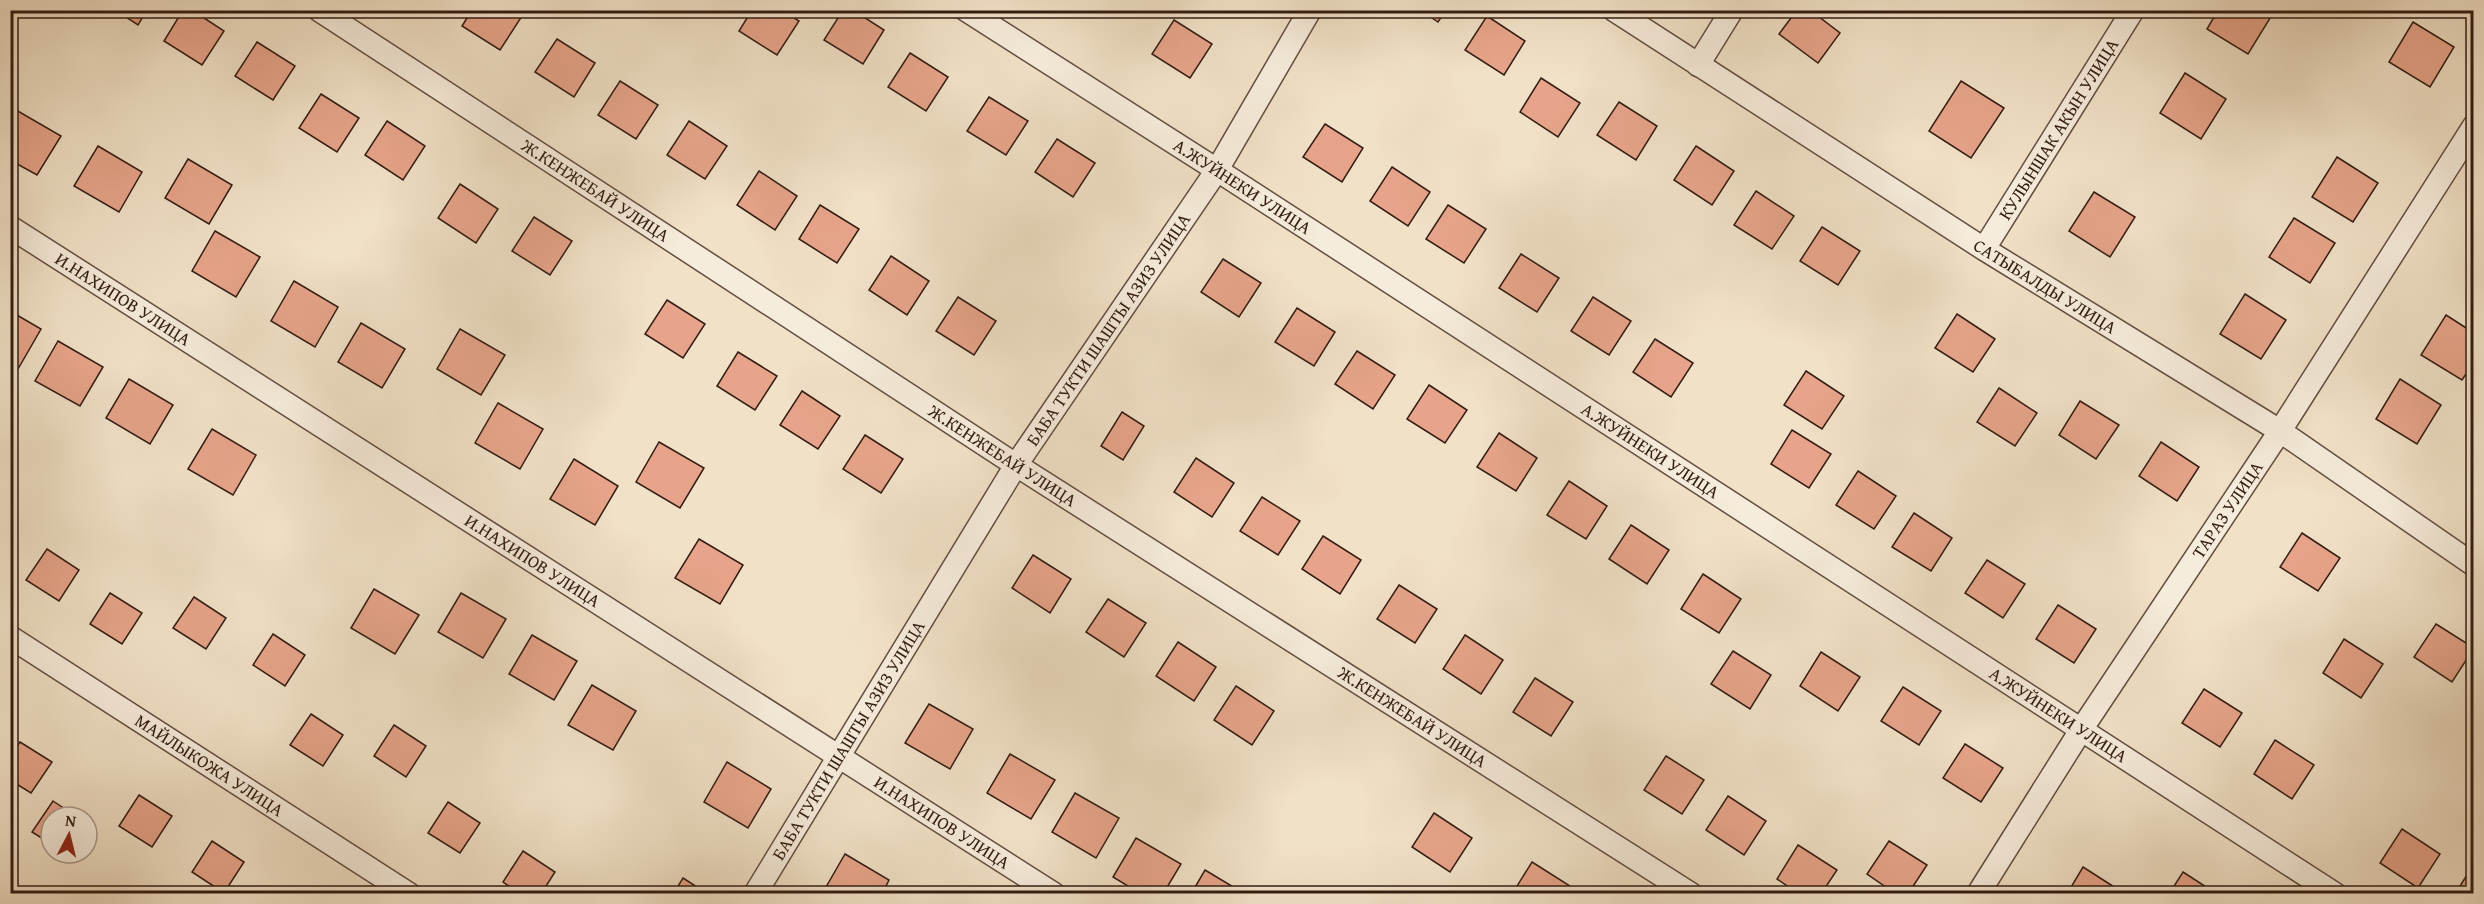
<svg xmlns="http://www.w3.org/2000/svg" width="2484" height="904" viewBox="0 0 2484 904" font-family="'Gentium Book Plus',serif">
<rect width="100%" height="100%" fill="#f1e1c7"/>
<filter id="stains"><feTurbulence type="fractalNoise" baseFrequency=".00333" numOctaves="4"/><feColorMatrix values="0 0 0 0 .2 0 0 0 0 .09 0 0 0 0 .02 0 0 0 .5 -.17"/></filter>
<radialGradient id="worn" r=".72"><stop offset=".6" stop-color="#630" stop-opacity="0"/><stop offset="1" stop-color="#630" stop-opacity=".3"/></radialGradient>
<!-- building -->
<g fill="#e7a48a" stroke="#321c13" stroke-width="1.5">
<path d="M115 10H147L138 25Z"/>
<path d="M183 10H192L224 31 202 65 164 41Z"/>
<path d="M472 10H513L522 16 500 50 462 26Z"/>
<path d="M752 10H782L799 21 777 55 739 31Z"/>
<path d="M843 10H853L884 30 863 64 824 40Z"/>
<path d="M1420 10H1446L1438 22Z"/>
<path d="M1797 10H1810L1840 33 1818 63 1779 34Z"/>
<path d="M2218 10H2266L2272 15 2248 54 2207 29Z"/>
<path d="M1487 16 1525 41 1504 75 1465 50Z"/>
<path d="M1174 20 1212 44 1190 78 1152 54Z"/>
<path d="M2413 22 2454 47 2430 87 2389 62Z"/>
<path d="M557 39 595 63 574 97 535 72Z"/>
<path d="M257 42 295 66 273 100 235 76Z"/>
<path d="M910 53 948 77 926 111 888 87Z"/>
<path d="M2185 73 2226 99 2201 139 2160 113Z"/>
<path d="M1541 78 1580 103 1558 137 1520 112Z"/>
<path d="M620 81 658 105 636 139 598 115Z"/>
<path d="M1961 81 2004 108 1971 158 1929 131Z"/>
<path d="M321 94 359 118 337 152 299 128Z"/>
<path d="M989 97 1028 121 1006 155 967 131Z"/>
<path d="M1619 102 1657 126 1636 160 1597 135Z"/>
<path d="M16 110 61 136 37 175 10 160V119Z"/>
<path d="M387 121 425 146 403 180 365 155Z"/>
<path d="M689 121 727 146 705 179 667 155Z"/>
<path d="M1325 124 1363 148 1342 182 1303 157Z"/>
<path d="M1057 139 1095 163 1073 197 1035 172Z"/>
<path d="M98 146 142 172 119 212 74 186Z"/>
<path d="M1696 146 1734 171 1712 205 1674 180Z"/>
<path d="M2337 157 2378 183 2353 222 2312 197Z"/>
<path d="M188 159 232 185 209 224 165 198Z"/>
<path d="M1392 167 1430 192 1408 226 1370 201Z"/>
<path d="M759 171 797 196 775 230 737 205Z"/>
<path d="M460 184 498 209 476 243 438 218Z"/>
<path d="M1756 191 1794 216 1772 249 1734 225Z"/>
<path d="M2094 192 2135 217 2110 257 2069 231Z"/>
<path d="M820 205 859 229 837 263 799 239Z"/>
<path d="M1448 205 1486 229 1464 263 1426 239Z"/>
<path d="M534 217 572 241 550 275 512 251Z"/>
<path d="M2294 218 2335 243 2310 283 2269 257Z"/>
<path d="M1822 227 1860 251 1838 285 1800 261Z"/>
<path d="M215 231 260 257 236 297 192 271Z"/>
<path d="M1521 254 1559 278 1537 312 1499 288Z"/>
<path d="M891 256 929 281 907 315 869 290Z"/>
<path d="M1223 259 1261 283 1239 317 1201 292Z"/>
<path d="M294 281 338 307 315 347 271 321Z"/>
<path d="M2245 294 2286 320 2261 359 2220 334Z"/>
<path d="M958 297 996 321 974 355 936 331Z"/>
<path d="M1593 297 1631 321 1609 355 1571 331Z"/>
<path d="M667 300 705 324 683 358 645 334Z"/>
<path d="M1297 308 1335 332 1314 366 1275 342Z"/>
<path d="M10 311 41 329 18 369 10 364Z"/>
<path d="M1957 314 1995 339 1973 372 1935 348Z"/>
<path d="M2446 315 2474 333V362L2462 380 2421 355Z"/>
<path d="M361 323 405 349 382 388 338 362Z"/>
<path d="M460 329 505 355 481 395 437 369Z"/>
<path d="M1655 339 1693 363 1671 397 1633 372Z"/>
<path d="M58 341 103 367 80 406 35 381Z"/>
<path d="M1357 351 1395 375 1373 409 1335 384Z"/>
<path d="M738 352 777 376 755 410 717 386Z"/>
<path d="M1806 371 1844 396 1822 429 1784 405Z"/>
<path d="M129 379 173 405 150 444 106 418Z"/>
<path d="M2400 379 2441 405 2417 444 2376 419Z"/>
<path d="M1429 385 1467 410 1445 443 1407 419Z"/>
<path d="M1999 388 2037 413 2015 446 1977 422Z"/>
<path d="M802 391 840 416 818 449 780 425Z"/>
<path d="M2080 401 2119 425 2096 459 2059 435Z"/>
<path d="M498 403 543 429 520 469 475 443Z"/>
<path d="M1122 412 1144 426 1123 460 1101 446Z"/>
<path d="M212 429 256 455 233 495 188 469Z"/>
<path d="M1792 430 1831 454 1809 488 1771 464Z"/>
<path d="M1499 433 1537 458 1516 491 1477 467Z"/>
<path d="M865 435 903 459 881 493 843 469Z"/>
<path d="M659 442 704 468 680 508 636 482Z"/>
<path d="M2161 442 2199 467 2177 501 2139 476Z"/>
<path d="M1196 458 1234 483 1212 517 1174 492Z"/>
<path d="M574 459 618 486 595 525 550 499Z"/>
<path d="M1858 471 1896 496 1874 529 1836 505Z"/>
<path d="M1569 481 1607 506 1586 539 1547 515Z"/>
<path d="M1262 497 1300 521 1278 555 1240 531Z"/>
<path d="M1914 513 1952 538 1931 571 1892 547Z"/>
<path d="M1631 525 1669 550 1647 584 1609 559Z"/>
<path d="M2302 533 2340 558 2318 591 2280 567Z"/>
<path d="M1323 536 1361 560 1340 594 1302 569Z"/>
<path d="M699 539 743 565 720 604 675 578Z"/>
<path d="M47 549 79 570 59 601 26 580Z"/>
<path d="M1033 555 1071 579 1050 613 1012 588Z"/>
<path d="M1987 560 2025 584 2003 618 1965 593Z"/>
<path d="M1703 574 1741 599 1719 633 1681 609Z"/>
<path d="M1399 585 1437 609 1415 643 1377 619Z"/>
<path d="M374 589 419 615 395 654 351 628Z"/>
<path d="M110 593 142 613 122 644 90 624Z"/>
<path d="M461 593 506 619 483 658 438 632Z"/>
<path d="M194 597 226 618 206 649 173 628Z"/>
<path d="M1108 599 1146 623 1124 657 1086 632Z"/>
<path d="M2058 605 2096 629 2074 663 2036 639Z"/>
<path d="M2436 624 2474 648 2452 682 2414 657Z"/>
<path d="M273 634 305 655 285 686 253 665Z"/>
<path d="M532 635 577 661 554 700 509 674Z"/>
<path d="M1465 635 1503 660 1481 694 1443 669Z"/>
<path d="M2344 639 2383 664 2361 698 2323 673Z"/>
<path d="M1178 642 1216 667 1194 701 1156 676Z"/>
<path d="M1733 651 1771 675 1750 709 1711 684Z"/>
<path d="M1821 652 1860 677 1838 711 1800 686Z"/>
<path d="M1535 678 1573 702 1551 736 1513 712Z"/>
<path d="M592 685 636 711 613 750 568 725Z"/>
<path d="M1236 686 1274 711 1252 745 1214 720Z"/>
<path d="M1903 687 1941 711 1919 745 1881 721Z"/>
<path d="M2204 689 2242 713 2220 747 2182 723Z"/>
<path d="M929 704 973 729 950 769 905 743Z"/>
<path d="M311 714 343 735 323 766 290 745Z"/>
<path d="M394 725 426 746 406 777 374 756Z"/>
<path d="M2275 740 2314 765 2292 799 2254 774Z"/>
<path d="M20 742 52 762 31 793 10 780V756Z"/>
<path d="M1965 744 2003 768 1981 802 1943 778Z"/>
<path d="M1010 754 1055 780 1031 819 987 793Z"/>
<path d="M1666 756 1704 780 1682 814 1644 790Z"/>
<path d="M727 762 771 789 748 828 704 802Z"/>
<path d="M1075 793 1119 818 1096 858 1052 832Z"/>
<path d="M139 795 172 816 152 847 119 826Z"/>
<path d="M1728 796 1766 821 1744 855 1706 830Z"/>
<path d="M53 801 77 817H51V844L32 832Z"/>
<path d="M448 802 480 823 460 853 428 833Z"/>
<path d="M1434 813 1472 838 1450 872 1412 847Z"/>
<path d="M2402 829 2440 854 2418 888 2380 863Z"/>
<path d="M1136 838 1181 864 1163 894H1141L1113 877Z"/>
<path d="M212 841 244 862 224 893 192 872Z"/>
<path d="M1889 841 1927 865 1908 894H1896L1867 874Z"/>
<path d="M1798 845 1837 870 1821 894H1799L1777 879Z"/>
<path d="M523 851 555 872 541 894H520L503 882Z"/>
<path d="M845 854 889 880 882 894H822Z"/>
<path d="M1532 862 1570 886 1566 894H1512Z"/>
<path d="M2083 867 2122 892 2120 894H2067Z"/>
<path d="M1205 870 1245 894H1191Z"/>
<path d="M2470 870 2474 873V894H2455Z"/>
<path d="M2183 872 2217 894H2169Z"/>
<path d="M683 878 708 894H673Z"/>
</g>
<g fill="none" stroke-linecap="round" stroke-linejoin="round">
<defs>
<g id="minor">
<path id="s1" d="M319 10 1016 465 1691 894"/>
<path id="s2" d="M966 10 1217 170 2335 894"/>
<path id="s3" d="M1614 10 1984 249 2280 431 2474 565"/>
<path d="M1698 65 1732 10"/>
<path id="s4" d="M10 227 1054 894"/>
<path id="s5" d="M1984 249 2133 10"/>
<path id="s6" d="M10 637 409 894"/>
<path id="s7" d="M755 894 1016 465 1217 170 1310 10"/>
<path id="s8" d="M1978 894 2081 730 2280 431 2474 126"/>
</g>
</defs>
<!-- minor casing -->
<use href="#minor" stroke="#624d40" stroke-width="25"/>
<!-- minor -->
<use href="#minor" stroke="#f6ecdb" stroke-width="22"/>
</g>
<g text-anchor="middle" stroke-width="6" stroke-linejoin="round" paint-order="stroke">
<!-- street labels -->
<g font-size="18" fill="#321c13" stroke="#f6ecdb">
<text dy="6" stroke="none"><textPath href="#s5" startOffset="141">КУЛЫНШАК АКЫН УЛИЦА</textPath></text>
<text dy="6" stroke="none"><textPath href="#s2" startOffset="328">А.ЖУЙНЕКИ УЛИЦА</textPath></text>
<text dy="6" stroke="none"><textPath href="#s1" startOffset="330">Ж.КЕНЖЕБАЙ УЛИЦА</textPath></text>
<text dy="6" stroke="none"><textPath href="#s3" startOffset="512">САТЫБАЛДЫ УЛИЦА</textPath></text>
<text dy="6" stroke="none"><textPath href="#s4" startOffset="134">И.НАХИПОВ УЛИЦА</textPath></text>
<text dy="6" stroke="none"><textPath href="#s7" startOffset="666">БАБА ТУКТИ ШАШТЫ АЗИЗ УЛИЦА</textPath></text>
<text dy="6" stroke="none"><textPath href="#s2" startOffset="814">А.ЖУЙНЕКИ УЛИЦА</textPath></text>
<text dy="6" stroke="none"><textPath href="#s1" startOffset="816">Ж.КЕНЖЕБАЙ УЛИЦА</textPath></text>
<text dy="6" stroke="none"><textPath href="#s8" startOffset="458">ТАРАЗ УЛИЦА</textPath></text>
<text dy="6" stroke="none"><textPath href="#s4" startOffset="620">И.НАХИПОВ УЛИЦА</textPath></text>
<text dy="6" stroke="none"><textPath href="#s2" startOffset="1300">А.ЖУЙНЕКИ УЛИЦА</textPath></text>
<text dy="6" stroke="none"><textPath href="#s1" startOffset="1302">Ж.КЕНЖЕБАЙ УЛИЦА</textPath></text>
<text dy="6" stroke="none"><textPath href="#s7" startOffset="180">БАБА ТУКТИ ШАШТЫ АЗИЗ УЛИЦА</textPath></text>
<text dy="6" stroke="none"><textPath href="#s6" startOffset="237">МАЙЛЫКОЖА УЛИЦА</textPath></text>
<text dy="6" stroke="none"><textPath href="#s4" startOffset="1106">И.НАХИПОВ УЛИЦА</textPath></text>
</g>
</g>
<!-- margin -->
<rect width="2484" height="904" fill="none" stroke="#f1e1c7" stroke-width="36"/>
<rect x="12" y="12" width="2460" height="880" fill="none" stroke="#321c13" stroke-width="3"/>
<rect x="18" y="18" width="2448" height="868" fill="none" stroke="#321c13" stroke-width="1.5"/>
<!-- north arrow -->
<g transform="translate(69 835) rotate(7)"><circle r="28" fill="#f6ecdb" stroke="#a8998b" stroke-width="1.5"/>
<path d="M0-4.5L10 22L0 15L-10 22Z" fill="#8f2418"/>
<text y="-9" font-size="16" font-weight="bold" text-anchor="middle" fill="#321c13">N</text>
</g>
<rect width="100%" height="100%" filter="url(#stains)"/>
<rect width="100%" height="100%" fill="url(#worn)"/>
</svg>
